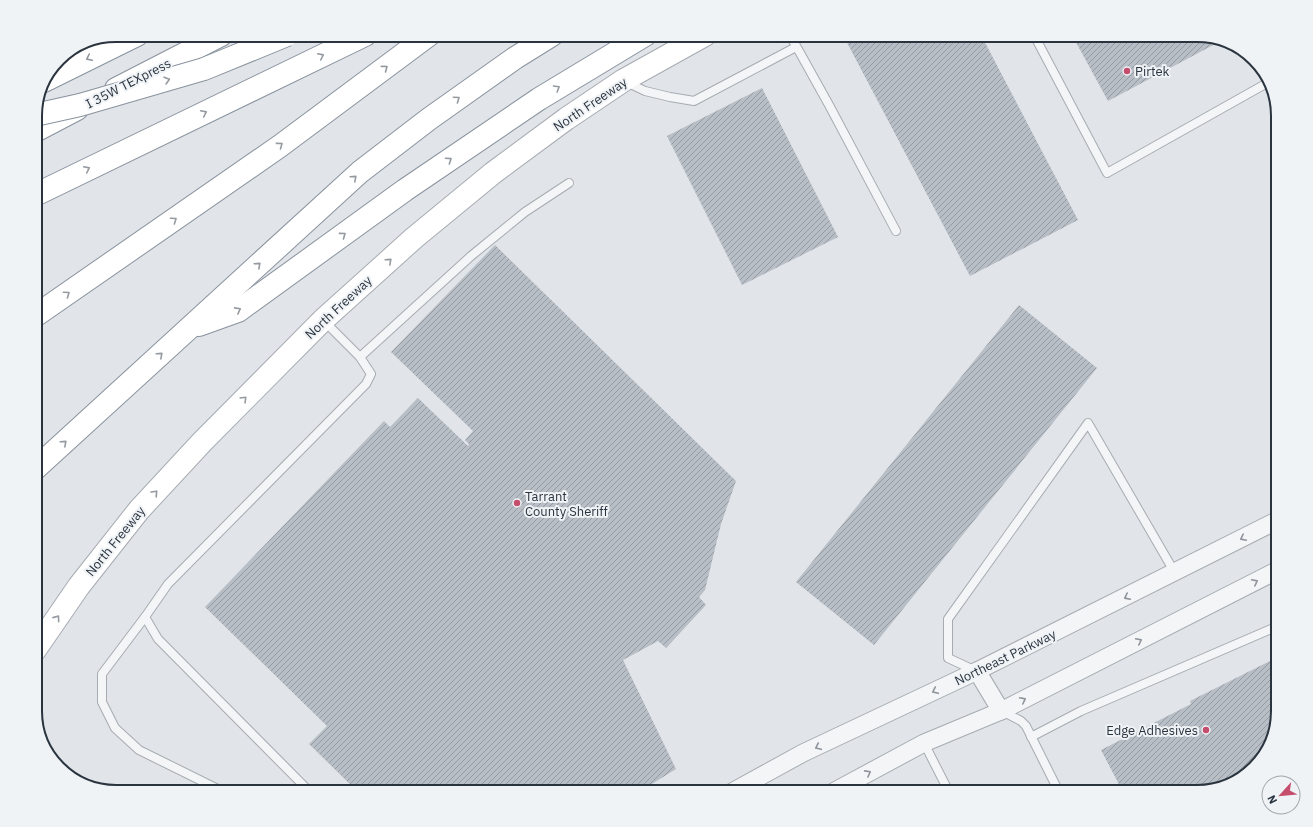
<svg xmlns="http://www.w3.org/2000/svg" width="1313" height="827" viewBox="0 0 1313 827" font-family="'IBM Plex Sans',sans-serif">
<defs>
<pattern id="building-hatch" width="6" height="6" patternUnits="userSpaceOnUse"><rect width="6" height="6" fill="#b8bec5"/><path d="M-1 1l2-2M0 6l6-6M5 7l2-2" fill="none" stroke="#969ba1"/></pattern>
</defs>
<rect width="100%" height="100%" fill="#e1e4e8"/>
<!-- building -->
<g fill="url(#building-hatch)">
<path d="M843 35H981L1078 220 970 276Z"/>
<path d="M1072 35H1197L1219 42 1108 101Z"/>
<path d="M762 88 838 237 742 285 667 136Z"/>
<path d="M495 245 736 481 721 524 705 590 699 597 706 605 666 648 658 641 623 660 676 769 639 792H393L386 785 379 792H358L309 744 327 726 205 607 384 421 390 427 418 398 468 446 469 444 465 440 473 431 391 352Z"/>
<path d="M1019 305 1097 368 874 645 796 582Z"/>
<path d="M1278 657V711L1264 756 1237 781 1197 792H1123L1101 750 1191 704 1190 701Z"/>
</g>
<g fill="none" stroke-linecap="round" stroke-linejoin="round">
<defs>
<g id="lane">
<path d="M790 35 829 105 896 231"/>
<path d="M1034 35 1107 173 1269 82"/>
<path d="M626 82 645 91 670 97 694 101 796 47"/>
<path d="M360 357 471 256 525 212 569 183"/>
<path d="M145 617 102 674V702L115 728 139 750 224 792"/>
<path d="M976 671 948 658V619L1088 423 1175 573"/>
<path d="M1002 711 1021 721 1026 726 1059 792"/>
<path d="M1031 737 1081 711 1278 626"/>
<path d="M924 743 949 792"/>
<path d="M308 792 307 789 158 639 145 617 168 584 366 384 371 374 360 357 323 320"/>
</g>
<g id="street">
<path d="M977 671 1001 711"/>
<path d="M732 792 803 753 977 671 1278 520"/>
<path d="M833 792 924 743 1001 711 1278 570"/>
</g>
<path id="secondary" d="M35 650 79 586 139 510 202 442 323 320 414 238 493 173 566 119 624 80 705 35"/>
<g id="highway">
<path d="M44 81 137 35"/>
<path d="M116 89 221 35"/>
<path d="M35 131 77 109"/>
<path d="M35 195 365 35"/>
<path d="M35 316 280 146 429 35"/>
<path d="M199 325 238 311 405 190 539 99 645 35"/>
<path d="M35 469 360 172 429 119 515 58 552 35"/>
</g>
</defs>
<!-- lane casing -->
<use href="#lane" stroke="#a6acb2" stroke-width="10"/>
<!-- street casing -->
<use href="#street" stroke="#a6acb2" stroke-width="19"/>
<!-- secondary casing -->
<use href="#secondary" stroke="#a6acb2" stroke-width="24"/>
<!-- highway casing -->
<use href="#highway" stroke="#89939e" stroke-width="24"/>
<!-- lane -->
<use href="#lane" stroke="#f3f5f7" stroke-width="8"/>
<!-- street -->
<use href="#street" stroke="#f3f5f7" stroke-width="17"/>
<!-- secondary -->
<use href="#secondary" stroke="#fff" stroke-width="22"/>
<!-- highway -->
<use href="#highway" stroke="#fff" stroke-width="22"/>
<defs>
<path id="highway-bridge" d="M35 115 80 105 204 69 287 35"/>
</defs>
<!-- highway-bridge casing -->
<use href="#highway-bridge" stroke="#89939e" stroke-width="24" stroke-linecap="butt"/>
<!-- highway-bridge -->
<use href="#highway-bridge" stroke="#fff" stroke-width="22"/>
</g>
<!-- one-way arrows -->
<defs><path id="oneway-chevron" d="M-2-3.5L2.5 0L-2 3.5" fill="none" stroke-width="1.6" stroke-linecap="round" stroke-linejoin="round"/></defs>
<g stroke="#949a9f">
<use href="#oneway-chevron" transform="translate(321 56) rotate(-26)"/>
<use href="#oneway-chevron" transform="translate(89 58) rotate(154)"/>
<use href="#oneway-chevron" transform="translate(385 68) rotate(-37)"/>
<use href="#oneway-chevron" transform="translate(167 80) rotate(-16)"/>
<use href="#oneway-chevron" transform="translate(557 88) rotate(-31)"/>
<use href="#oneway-chevron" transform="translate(457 99) rotate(-35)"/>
<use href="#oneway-chevron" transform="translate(204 113) rotate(-26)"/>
<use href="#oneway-chevron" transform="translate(280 145) rotate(-36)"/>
<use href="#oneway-chevron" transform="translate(449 160) rotate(-34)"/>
<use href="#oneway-chevron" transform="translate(87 169) rotate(-26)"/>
<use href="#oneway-chevron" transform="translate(354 178) rotate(-42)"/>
<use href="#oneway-chevron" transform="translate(174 220) rotate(-35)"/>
<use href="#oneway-chevron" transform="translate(343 235) rotate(-36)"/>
<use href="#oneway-chevron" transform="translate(389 261) rotate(-42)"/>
<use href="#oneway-chevron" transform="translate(258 265) rotate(-42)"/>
<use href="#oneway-chevron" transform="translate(67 294) rotate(-35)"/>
<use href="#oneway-chevron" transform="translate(238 310) rotate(-28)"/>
<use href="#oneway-chevron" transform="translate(160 355) rotate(-42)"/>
<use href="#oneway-chevron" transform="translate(244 399) rotate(-45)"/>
<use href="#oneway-chevron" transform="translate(64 443) rotate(-42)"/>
<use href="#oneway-chevron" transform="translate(155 493) rotate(-47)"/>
<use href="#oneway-chevron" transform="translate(57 618) rotate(-55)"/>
</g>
<g stroke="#8e949b">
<use href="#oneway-chevron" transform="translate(1243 538) rotate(153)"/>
<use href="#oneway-chevron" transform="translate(1255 582) rotate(-27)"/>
<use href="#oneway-chevron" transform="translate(1127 597) rotate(153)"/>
<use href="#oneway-chevron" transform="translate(1139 641) rotate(-27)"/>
<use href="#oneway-chevron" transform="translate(935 691) rotate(155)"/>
<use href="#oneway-chevron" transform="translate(1023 700) rotate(-27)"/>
<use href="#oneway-chevron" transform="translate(818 747) rotate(155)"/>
<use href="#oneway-chevron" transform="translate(868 773) rotate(-28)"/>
</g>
<!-- markers -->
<g fill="#c54e6d" stroke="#f0f3f6" stroke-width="1.5">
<circle cx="1127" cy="71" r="4"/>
<circle cx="517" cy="503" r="4"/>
<circle cx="1206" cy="730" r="4"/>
</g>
<g text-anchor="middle" stroke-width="4" stroke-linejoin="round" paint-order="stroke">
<!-- poi labels -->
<g font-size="13" fill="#2a343f" stroke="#f0f3f6" text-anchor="start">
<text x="1135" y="76">Pirtek</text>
<text x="525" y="501">Tarrant<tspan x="525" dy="15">County Sheriff</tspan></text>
<text x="1198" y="735" text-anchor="end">Edge Adhesives</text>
</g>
<!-- street labels -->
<g font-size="13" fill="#2a343f" stroke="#f0f3f6">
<text transform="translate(128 83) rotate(-27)" y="5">I 35W TEXpress</text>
<text transform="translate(590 104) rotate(-34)" y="5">North Freeway</text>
<text transform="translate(338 307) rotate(-43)" y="5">North Freeway</text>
<text transform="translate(115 541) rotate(-51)" y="5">North Freeway</text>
<text transform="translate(1005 657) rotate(-26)" y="5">Northeast Parkway</text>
</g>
</g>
<!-- crop -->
<path d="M0 0H1313V827H0ZM116 42H1197A74 74 0 0 1 1271 116V711A74 74 0 0 1 1197 785H116A74 74 0 0 1 42 711V116A74 74 0 0 1 116 42Z" fill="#f0f3f6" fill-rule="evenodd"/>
<path fill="none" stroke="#2a343f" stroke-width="2" d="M116 42H1197A74 74 0 0 1 1271 116V711A74 74 0 0 1 1197 785H116A74 74 0 0 1 42 711V116A74 74 0 0 1 116 42Z"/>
<!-- north arrow -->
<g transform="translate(1281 795) rotate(243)"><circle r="19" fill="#f0f3f6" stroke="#a1a7ad"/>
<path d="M0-3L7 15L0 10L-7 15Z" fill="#c54e6d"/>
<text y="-6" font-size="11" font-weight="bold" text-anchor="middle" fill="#2a343f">N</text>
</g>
</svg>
